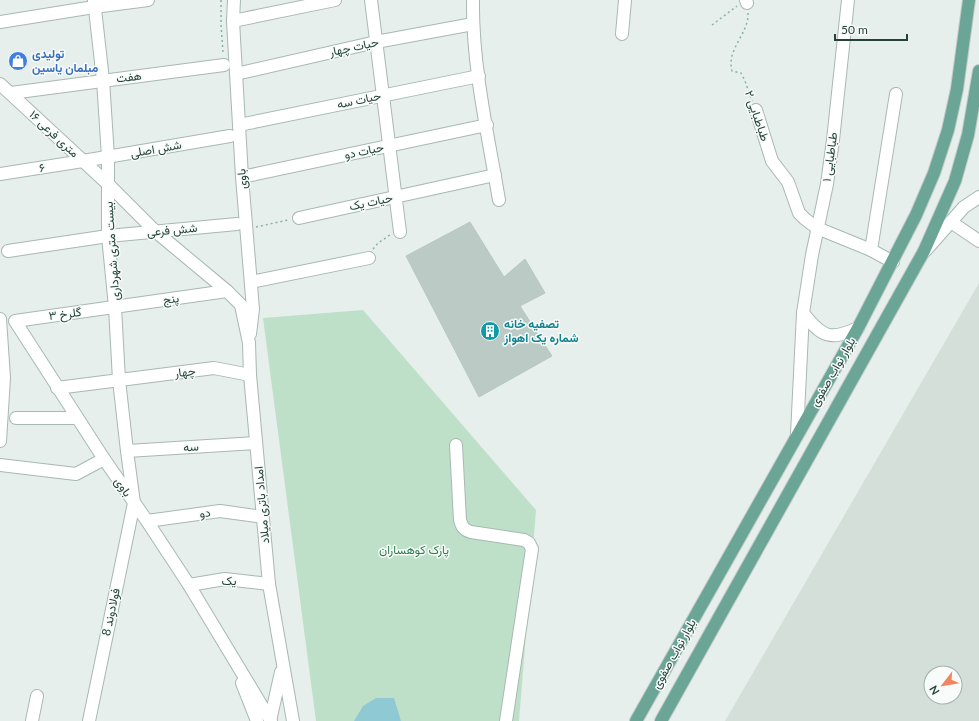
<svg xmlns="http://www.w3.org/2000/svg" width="979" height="721" viewBox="0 0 979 721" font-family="Lato,Vazirmatn,sans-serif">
<rect width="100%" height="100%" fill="#e6efeb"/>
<!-- built -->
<path fill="#d4dfda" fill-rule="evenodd" d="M979 283V721H725ZM931 673H955V697H931Z"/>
<!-- green -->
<path fill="#bfe0c8" d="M363 310 536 510 519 721H316L263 318Z"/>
<!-- water -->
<path fill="#8ec9d4" d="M376 698H394L401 721H354L363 706Z"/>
<!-- building -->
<path fill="#bbcac4" stroke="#b8c9c2" d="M470 222 504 277 525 259 545 293 520 306 552 356 479 397 406 256Z"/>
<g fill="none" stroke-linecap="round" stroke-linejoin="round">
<defs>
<g id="minor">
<path d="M234 0 233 21 242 177 253 309 250 334"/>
<path d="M371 0 400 232"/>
<path d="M473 0C472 65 488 135 499 200"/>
<path d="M746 0 747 3"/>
<path d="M233 21 335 0"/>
<path d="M0 22 94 7 148 0"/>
<path d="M622 34 625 0"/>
<path d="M236 74 376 42 473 24"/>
<path d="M0 84 108 184 155 231 227 291 241 305 249 343 250 375 269 584 293 721"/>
<path d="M11 93 224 65"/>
<path d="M756 110 772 161 788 182 799 213 805 219 817 228 871 250"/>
<path d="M239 125 479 76"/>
<path d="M0 174 83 161 230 136"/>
<path d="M242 177 487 125"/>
<path d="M299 218 495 175"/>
<path d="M951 222 979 241"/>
<path d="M8 251 108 236 237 224"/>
<path d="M925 251 964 207 979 197"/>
<path d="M893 262 871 250 896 94"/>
<path d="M251 282 369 258"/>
<path d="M227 291 15 321 104 459 147 521 189 585 271 721"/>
<path d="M803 313C822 337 830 341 858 328"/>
<path d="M0 319 4 378 0 441"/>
<path d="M57 388 214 368 250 375"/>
<path d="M16 418H77"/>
<path d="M797 434 803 313 812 255 827 184 833 140 848 0"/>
<path d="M456 445 460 520C462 527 464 530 471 532L524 540 529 543 532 549 506 721"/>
<path d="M127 451 256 443"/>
<path d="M0 465 76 474 104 459"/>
<path d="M147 521 220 511 263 517"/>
<path d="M189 585 225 579 269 584"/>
<path d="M242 683 257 721"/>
<path d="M32 721 37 696"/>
<path d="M89 721 134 503 127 451 119 380 115 307 108 236V157L103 80 94 0"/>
<path d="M270 721 281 672"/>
</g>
<g id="major">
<path d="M636 721 858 328 916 215 934 173 948 130 957 89 969 0"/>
<path d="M661 721 924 251 955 181 968 135 979 71"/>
</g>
</defs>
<!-- minor casing -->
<use href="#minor" stroke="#a8b8b2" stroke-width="14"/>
<!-- major casing -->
<use href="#major" stroke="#c2cac8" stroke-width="14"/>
<!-- path -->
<g stroke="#86b3a5" stroke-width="1.5" stroke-dasharray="2 3" stroke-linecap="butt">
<path d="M221 0V25L223 52"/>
<path d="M748 13C749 34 726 49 732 71L741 73 745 81 752 101"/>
<path d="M712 25 737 6"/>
<path d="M256 227 288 220"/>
<path d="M373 249 378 243 390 235"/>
</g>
<!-- minor -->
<use href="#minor" stroke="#fff" stroke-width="12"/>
<!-- major -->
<use href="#major" stroke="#6aa596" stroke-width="12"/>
</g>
<!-- icons -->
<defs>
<symbol id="shop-disc" viewBox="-11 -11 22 22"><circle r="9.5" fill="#3f7fe0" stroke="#f7fbf9"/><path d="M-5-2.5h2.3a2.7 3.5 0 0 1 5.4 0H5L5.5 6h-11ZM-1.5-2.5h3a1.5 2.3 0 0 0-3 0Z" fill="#fff"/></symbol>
<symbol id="building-disc" viewBox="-11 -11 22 22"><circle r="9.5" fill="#0f9aa8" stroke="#f7fbf9"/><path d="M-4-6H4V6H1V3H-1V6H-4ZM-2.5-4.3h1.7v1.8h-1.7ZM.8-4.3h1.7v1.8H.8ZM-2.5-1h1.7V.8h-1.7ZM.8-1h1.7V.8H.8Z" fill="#fff"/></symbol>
</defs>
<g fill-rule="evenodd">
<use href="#shop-disc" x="7" y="50" width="22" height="22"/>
<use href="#building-disc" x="479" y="320" width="22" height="22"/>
</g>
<g text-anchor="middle" stroke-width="3" stroke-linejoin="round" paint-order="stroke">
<!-- street labels -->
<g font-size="12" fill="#24423a" stroke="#f7fbf9">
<text transform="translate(354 47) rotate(-12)" y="4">حیات چهار</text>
<text transform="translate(129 77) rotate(-7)" y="4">هفت</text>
<text transform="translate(359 100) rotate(-12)" y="4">حیات سه</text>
<text transform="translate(757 116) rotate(71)" y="4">طباطبایی ۲</text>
<text transform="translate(54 134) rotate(43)" y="4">۱۶ متری فرعی</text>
<text transform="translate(156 149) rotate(-10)" y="4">شش اصلی</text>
<text transform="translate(364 151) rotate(-12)" y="4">حیات دو</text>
<text transform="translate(830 157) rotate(-82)" y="4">طباطبایی ۱</text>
<text transform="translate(42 168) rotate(-8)" y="4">۶</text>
<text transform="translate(242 179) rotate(-95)" y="4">باوی</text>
<text transform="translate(371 202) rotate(-12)" y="4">حیات یک</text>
<text transform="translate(172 230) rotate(-5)" y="4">شش فرعی</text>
<text transform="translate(112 251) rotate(-94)" y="4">بیست متری شهرداری</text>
<text transform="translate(171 299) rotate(-7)" y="4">پنج</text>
<text transform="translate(65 314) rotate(-7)" y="4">گلرخ ۳</text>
<text transform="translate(185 372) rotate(-7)" y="4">چهار</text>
<text transform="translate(833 372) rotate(-60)" y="4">بلوار نواب صفوی</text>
<text transform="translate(191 447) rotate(-3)" y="4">سه</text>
<text transform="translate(123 487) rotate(55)" y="4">باوی</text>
<text transform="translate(262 505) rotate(-95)" y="4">امداد باتری میلاد</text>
<text transform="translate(205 513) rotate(-7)" y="4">دو</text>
<text x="229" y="585">یک</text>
<text transform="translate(111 612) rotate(-78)" y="4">فولادوند 8</text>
<text transform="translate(674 654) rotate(-61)" y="4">بلوار نواب صفوی</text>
</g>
<!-- shop labels -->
<g font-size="12" font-weight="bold" fill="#366cbe" stroke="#f7fbf9" text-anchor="start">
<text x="32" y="58">تولیدی<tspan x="32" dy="14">مبلمان یاسین</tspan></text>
</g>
<!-- culture labels -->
<g font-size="12" font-weight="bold" fill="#0d838f" stroke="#f7fbf9" text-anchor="start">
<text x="504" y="328">تصفیه خانه<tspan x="504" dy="14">شماره یک اهواز</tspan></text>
</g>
<!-- park labels -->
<g font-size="12" fill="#2d7a4b" stroke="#f7fbf9">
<text x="414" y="554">پارک کوهساران</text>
</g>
</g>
<!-- north arrow -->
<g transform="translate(943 685) rotate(239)"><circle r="19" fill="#f7fbf9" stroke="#a3b1ad"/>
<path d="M0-3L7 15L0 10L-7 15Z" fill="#f4845f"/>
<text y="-6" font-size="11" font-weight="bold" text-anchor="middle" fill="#24423a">N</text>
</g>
<!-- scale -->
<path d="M835 34v6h72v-6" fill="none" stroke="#24423a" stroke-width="2"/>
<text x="841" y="34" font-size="12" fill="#24423a" stroke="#f7fbf9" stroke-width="3" paint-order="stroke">50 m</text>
</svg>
